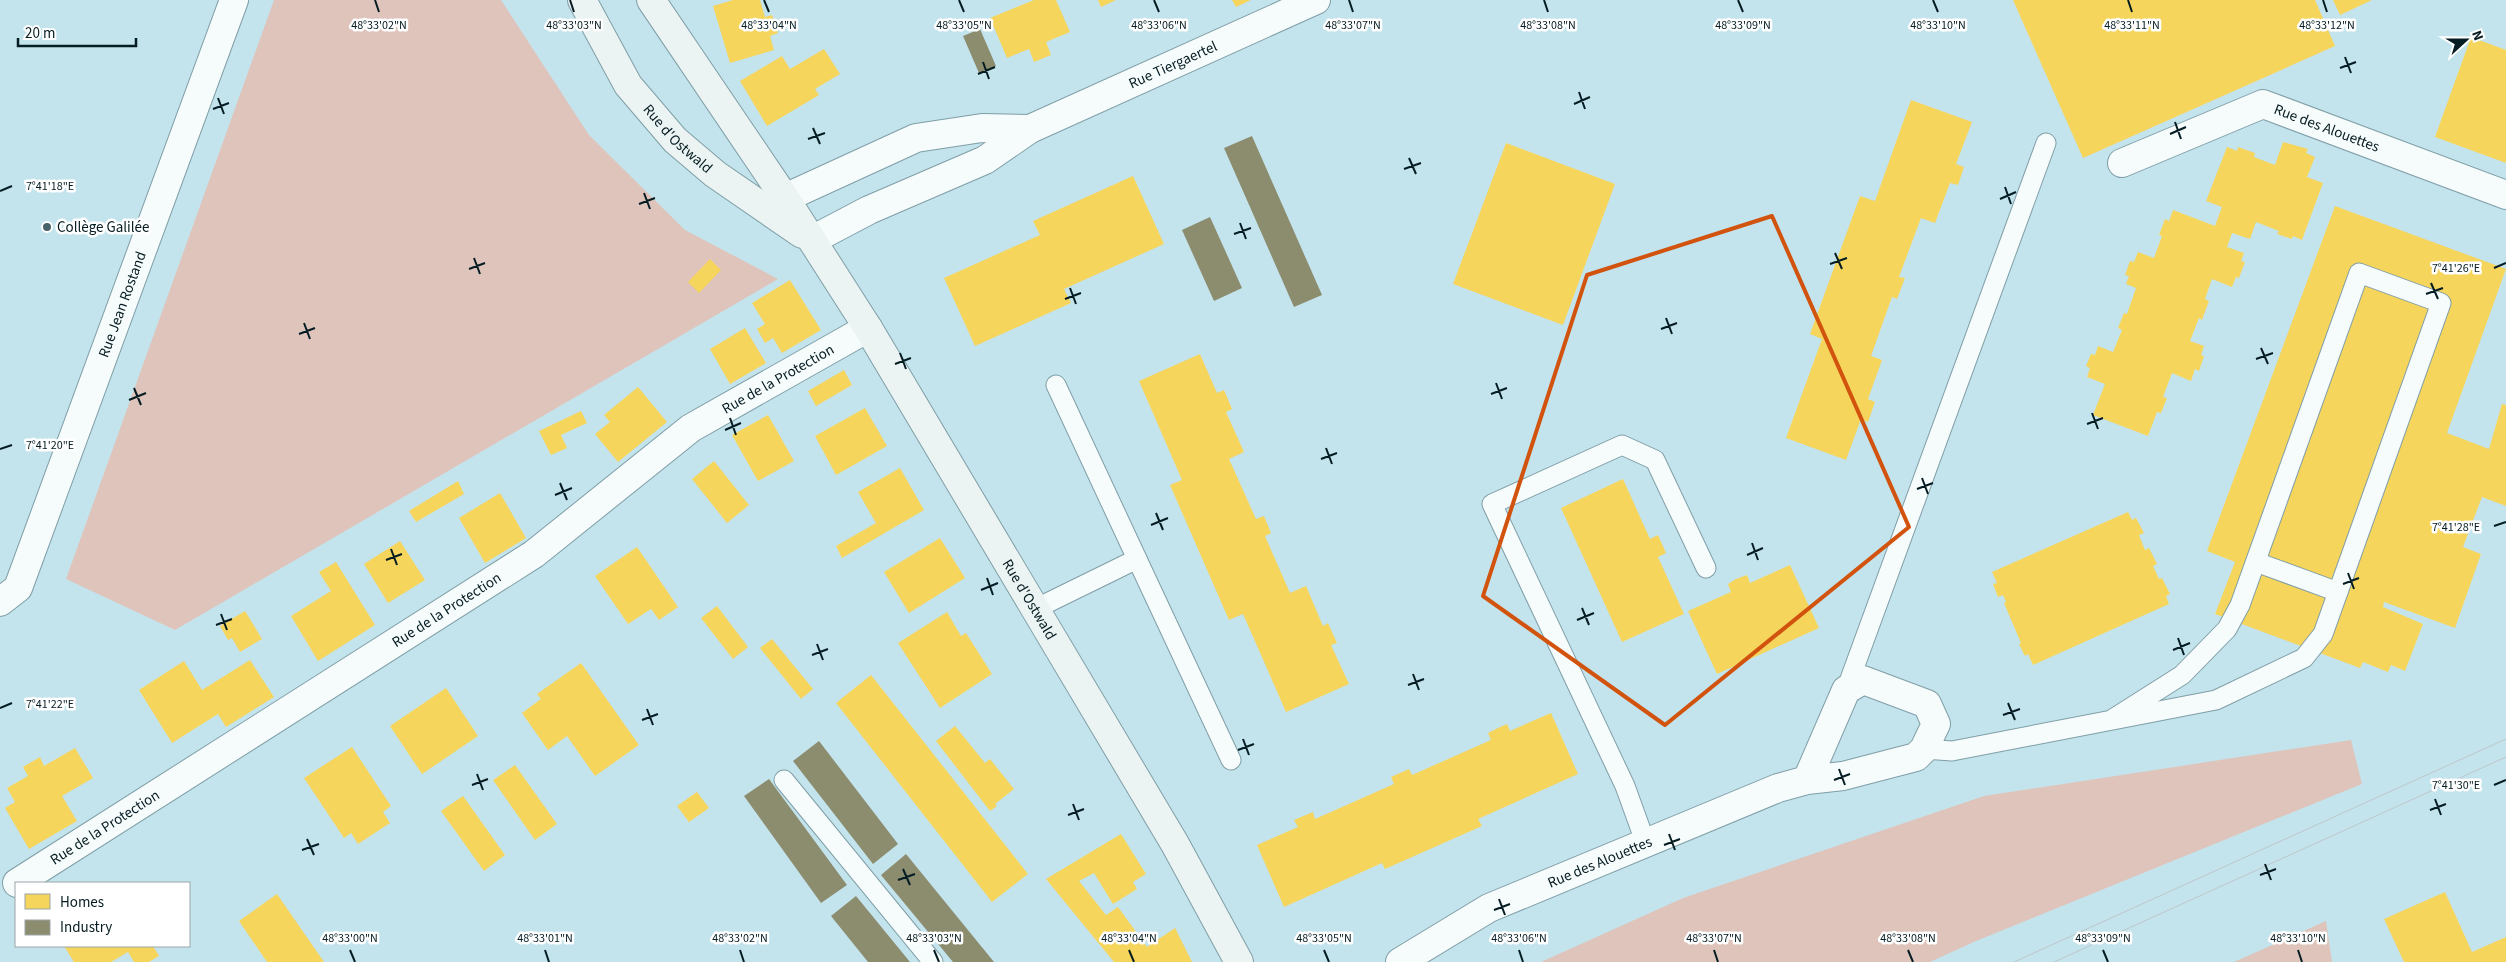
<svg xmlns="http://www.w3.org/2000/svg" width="2506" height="962" viewBox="0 0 2506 962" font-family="'Source Sans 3',sans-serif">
<rect width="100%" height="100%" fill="#c4e4ed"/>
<!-- green -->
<g fill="#dfc4bc">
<path d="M274 0H501L589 135 685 230 778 279 175 630 66 579Z"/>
<path d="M2351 740 2362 784 1976 941 1930 962H1541L1683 898 1984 796Z"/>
<path d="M2326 921 2332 962H2234Z"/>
</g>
<!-- homes -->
<g fill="#f6d55c">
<path d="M733 0H760L765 17 772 15 778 33 770 36 774 50 730 63 713 6Z"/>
<path d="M1034 0H1056L1070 32 1046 42 1051 55 1034 62 1029 49 1007 58 990 18Z"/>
<path d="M1098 0H1116L1101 7Z"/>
<path d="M1232 0H1251L1236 7Z"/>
<path d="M2013 0H2315L2335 46 2083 158Z"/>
<path d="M2333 0H2372L2340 15Z"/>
<path d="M2471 37 2506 50V163L2435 137Z"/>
<path d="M824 49 840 74 815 89 819 95 767 126 740 81 782 56 790 69Z"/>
<path d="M1911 100 1972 122 1956 164 1964 167 1958 185 1950 183 1935 223 1921 218 1899 277 1905 278 1897 299 1892 297 1871 356 1882 360 1868 399 1875 402 1868 422 1861 419 1846 460 1786 438 1822 339 1810 334 1860 196 1875 201Z"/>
<path d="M2283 142 2308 149 2306 153 2315 157 2307 177 2323 183 2302 240 2293 236 2292 239 2277 234 2279 231 2256 222 2250 239 2232 233 2227 247 2244 253 2241 261 2245 262 2239 278 2236 277 2232 287 2212 279 2205 299 2209 301 2202 320 2199 318 2190 341 2204 346 2201 355 2204 356 2199 371 2195 369 2191 381 2172 373 2163 397 2167 398 2161 413 2157 412 2148 436 2093 415 2105 384 2087 377 2090 368 2086 366 2091 354 2095 355 2098 346 2113 352 2122 330 2118 328 2124 313 2127 314 2136 288 2126 284 2129 276 2125 275 2130 261 2134 262 2138 252 2154 258 2162 236 2159 235 2165 219 2169 221 2173 210 2215 226 2222 207 2206 201 2227 147 2237 151 2238 147 2255 153 2254 157 2275 165Z"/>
<path d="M1506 143 1615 184 1563 325 1453 284Z"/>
<path d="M1133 176 1164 244 1064 289 1071 303 975 346 944 278 1040 235 1033 221Z"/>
<path d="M2335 206 2506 269 2447 433 2489 449 2502 404 2506 405V506L2482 497 2463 547 2481 554 2455 628 2384 602 2383 607 2423 624 2405 671 2391 665 2388 672 2363 662 2360 668 2215 614 2235 562 2207 551Z"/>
<path d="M710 259 721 270 699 293 688 282Z"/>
<path d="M790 280 821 330 782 353 773 338 765 343 757 329 765 324 752 303Z"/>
<path d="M745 328 766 363 730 384 710 349Z"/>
<path d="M1200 354 1217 393 1224 390 1232 409 1226 412 1244 452 1229 459 1256 519 1264 516 1271 533 1265 536 1290 593 1306 586 1323 626 1328 623 1337 643 1331 645 1349 684 1286 712 1243 614 1229 620 1170 485 1182 480 1139 381Z"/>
<path d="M844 370 852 385 816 406 808 391Z"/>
<path d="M638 387 667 422 618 462 595 434 610 422 604 415Z"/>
<path d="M865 408 887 446 836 475 815 436Z"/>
<path d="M581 411 587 423 561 435 567 448 551 455 539 431Z"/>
<path d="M768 415 794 461 758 481 732 435Z"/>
<path d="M714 461 749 505 727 523 692 479Z"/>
<path d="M900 468 924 510 842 558 836 546 876 523 858 492Z"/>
<path d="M1623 479 1650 539 1658 535 1666 553 1658 557 1684 614 1622 642 1561 508Z"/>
<path d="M458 481 464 494 416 522 409 511Z"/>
<path d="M500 493 526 538 485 563 459 518Z"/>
<path d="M2128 512 2132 520 2136 518 2144 533 2139 535 2145 550 2149 548 2157 564 2153 566 2159 579 2162 578 2170 594 2166 596 2169 604 2033 665 2028 654 2025 656 2019 644 2021 643 2004 603 2006 602 2003 595 1998 597 1993 584 1997 583 1992 572Z"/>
<path d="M940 538 965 578 909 613 884 572Z"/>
<path d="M400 541 425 580 388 603 364 564Z"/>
<path d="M637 547 678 607 659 620 651 609 628 624 595 576Z"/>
<path d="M336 562 375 625 318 661 291 616 331 591 319 572Z"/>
<path d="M1790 565 1819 628 1717 674 1688 611 1731 592 1728 584 1736 579 1747 575 1750 583Z"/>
<path d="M717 606 748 647 733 659 701 618Z"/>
<path d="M245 611 262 639 240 652 232 638 228 640 220 626Z"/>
<path d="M947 612 961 636 966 633 992 674 940 708 898 643Z"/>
<path d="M772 639 813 689 801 699 760 648Z"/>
<path d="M250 660 274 697 226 727 218 714 172 743 139 690 184 661 202 690Z"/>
<path d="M581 663 639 745 595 776 567 736 548 750 522 713 541 699 537 694Z"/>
<path d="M871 675 1028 874 992 902 836 703Z"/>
<path d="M446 688 478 736 422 774 390 726Z"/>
<path d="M1551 713 1578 774 1478 819 1482 826 1385 869 1382 863 1284 907 1257 845 1298 827 1294 820 1313 812 1315 819 1394 784 1391 777 1409 769 1412 775 1491 740 1488 733 1498 728 1507 724 1510 731Z"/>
<path d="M955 726 985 763 990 759 1014 789 995 804 997 806 990 811 936 741Z"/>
<path d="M352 747 391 806 383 812 390 823 358 844 351 833 344 838 304 778Z"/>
<path d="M75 748 93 778 62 796 77 821 29 849 5 808 15 802 7 788 28 776 23 767 40 757 44 766Z"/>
<path d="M515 765 557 824 535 840 493 780Z"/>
<path d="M697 792 709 808 689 822 677 806Z"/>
<path d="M463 796 505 855 484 871 441 811Z"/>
<path d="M1121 834 1146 874 1133 882 1137 889 1113 904 1094 873 1079 881 1106 915 1118 907 1147 947 1175 928 1192 962H1114L1046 879Z"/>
<path d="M2445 892 2472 952 2506 937V962H2404L2384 919Z"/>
<path d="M277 894 324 962H267L239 921Z"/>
<path d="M64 946H153L159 956 149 962H134L128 952 111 962H74Z"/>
</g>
<!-- industry -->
<g fill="#8c8c6e">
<path d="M980 29 996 66 979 73 963 36Z"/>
<path d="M1252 136 1322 295 1294 307 1224 148Z"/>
<path d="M1210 217 1242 288 1214 301 1182 230Z"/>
<path d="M819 741 898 844 873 864 793 761Z"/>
<path d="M769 779 847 885 821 903 744 796Z"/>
<path d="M906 854 994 962H953L881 875Z"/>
<path d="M856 896 910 962H868L831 916Z"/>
</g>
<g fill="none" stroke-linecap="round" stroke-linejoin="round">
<defs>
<g id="lane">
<path d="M1056 385 1137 559"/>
<path d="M2256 562 2338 592"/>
<path d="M1035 609 1137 559 1231 760"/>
<path d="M1846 690 2046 143"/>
<path d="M1924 749 1952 751 2216 700 2304 658 2323 634 2441 303 2359 273 2240 605 2227 629 2182 675 2111 720"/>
<path d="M784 780 933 962"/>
<path d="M1646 844 1625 786 1492 504 1622 445 1655 460 1706 568"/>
</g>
<g id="street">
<path id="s1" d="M2122 163 2263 104 2506 195"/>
<path d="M785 198 916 138 982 128 1030 129"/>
<path id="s2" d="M812 240 869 210 985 160 1030 129 1316 0"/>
<path id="s3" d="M0 602 18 588 234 0"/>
<path id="s4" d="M17 883 534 554 691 428 868 328"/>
<path id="s5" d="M1400 962 1489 908 1778 788 1807 780 1843 776 1916 757 1924 749 1936 724 1927 704 1863 680 1846 690 1807 780"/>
</g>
<g id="secondary">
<path id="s6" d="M582 0 628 85 675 140 715 174 802 234"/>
<path id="s7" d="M651 0 785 198 868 328 1175 844 1239 962"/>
</g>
</defs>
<!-- lane casing -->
<use href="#lane" stroke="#7f9ea6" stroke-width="21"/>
<!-- street casing -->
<use href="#street" stroke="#7f9ea6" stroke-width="30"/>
<!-- secondary casing -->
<use href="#secondary" stroke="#7f9ea6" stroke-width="30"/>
<!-- lane -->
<use href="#lane" stroke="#f6fbfc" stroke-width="19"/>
<!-- street -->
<use href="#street" stroke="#f6fbfc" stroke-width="28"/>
<!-- secondary -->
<use href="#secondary" stroke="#ebf3f3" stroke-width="28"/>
<!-- tram -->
<g stroke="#bdc6c9" stroke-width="1">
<path d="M2014 962 2506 739"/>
<path d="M2054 962 2506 757"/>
</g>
</g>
<!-- marked area -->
<path fill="none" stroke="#d1530e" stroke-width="4" stroke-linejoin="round" d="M1772 216 1909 527 1665 725 1483 596 1587 275Z"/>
<!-- ticks -->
<path fill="none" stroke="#051c22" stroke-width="2" d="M375 0 379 12M570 0 574 12M764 0 769 12M959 0 964 12M1154 0 1159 12M1349 0 1353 12M1544 0 1548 12M1738 0 1743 12M1933 0 1938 12M2128 0 2132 12M2323 0 2327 12M2345 57 2351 73M983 62 989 79M2340 68 2356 62M978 74 995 67M1579 92 1585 109M218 98 224 114M1574 104 1590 97M213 109 229 103M2175 122 2181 139M813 128 820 144M2170 134 2186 127M808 139 825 133M1409 158 1416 174M1404 169 1421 163M2005 187 2011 204M0 191 12 186M644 193 650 209M2000 199 2016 192M639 204 655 198M1240 223 1246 239M1234 234 1251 228M1835 253 1842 269M474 258 480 274M1830 264 1847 258M2494 268 2506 263M469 269 485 263M2431 283 2438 299M1070 288 1076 304M2426 294 2443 288M1065 299 1081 293M1666 318 1672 334M304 323 310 339M1661 329 1677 323M299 334 315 328M2261 348 2268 364M900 353 906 369M2256 359 2273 353M895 364 911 358M1496 383 1502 399M134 388 141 405M1491 394 1507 388M129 400 146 393M2092 413 2098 429M730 418 736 435M2087 424 2103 418M725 430 741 423M1326 448 1332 464M0 449 12 445M1321 459 1337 453M1922 478 1928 494M560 483 567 500M1917 489 1933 483M555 495 572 488M1156 513 1163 530M1151 525 1168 518M2494 526 2506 522M1752 543 1758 560M391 549 397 565M1747 555 1763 548M386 560 402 554M2348 573 2354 589M987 578 993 595M2343 584 2359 578M981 590 998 583M1582 608 1589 625M221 614 227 630M1577 620 1594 613M216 625 232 619M2178 638 2184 655M817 644 823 660M2173 650 2190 643M812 655 828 649M1413 674 1419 690M1408 685 1424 679M2008 703 2015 720M0 708 12 703M647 709 653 725M2003 715 2020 709M642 720 658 714M1243 739 1249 755M1238 750 1254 744M1839 769 1845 785M477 774 483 790M1834 780 1850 774M472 785 488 779M2494 785 2506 780M2435 799 2441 815M1073 804 1079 820M2430 810 2446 804M1068 815 1084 809M1669 834 1675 850M307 839 314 855M1664 845 1680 839M302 850 319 844M2265 864 2271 880M903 869 910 885M2260 875 2276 869M898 880 915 874M1499 899 1505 915M1494 910 1510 904M350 950 355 962M545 950 549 962M740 950 744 962M934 950 939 962M1129 950 1134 962M1324 950 1329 962M1519 950 1523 962M1714 950 1718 962M1908 950 1913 962M2103 950 2108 962M2298 950 2302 962"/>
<!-- markers -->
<circle fill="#486269" stroke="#fff" stroke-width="2" cx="47" cy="227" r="5"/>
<g text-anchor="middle" stroke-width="5" stroke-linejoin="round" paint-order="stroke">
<!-- street labels -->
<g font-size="15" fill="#051c22" stroke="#fff">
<text dy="5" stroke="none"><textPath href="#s2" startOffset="402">Rue Tiergaertel</textPath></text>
<text dy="5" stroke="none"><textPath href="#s1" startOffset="221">Rue des Alouettes</textPath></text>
<text dy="5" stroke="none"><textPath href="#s6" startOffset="170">Rue d'Ostwald</textPath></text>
<text dy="5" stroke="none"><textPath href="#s3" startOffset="325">Rue Jean Rostand</textPath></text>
<text dy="5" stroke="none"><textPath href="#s4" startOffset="914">Rue de la Protection</textPath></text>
<text dy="5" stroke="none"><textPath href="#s7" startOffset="709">Rue d'Ostwald</textPath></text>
<text dy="5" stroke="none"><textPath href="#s4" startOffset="509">Rue de la Protection</textPath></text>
<text dy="5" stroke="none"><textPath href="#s4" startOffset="104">Rue de la Protection</textPath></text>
<text dy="5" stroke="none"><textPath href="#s5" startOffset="224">Rue des Alouettes</textPath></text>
</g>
<!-- poi labels -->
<g font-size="15" fill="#051c22" stroke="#fff" text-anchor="start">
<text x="57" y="232">Collège Galilée</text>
</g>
</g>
<g font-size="12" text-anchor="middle" fill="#051c22" stroke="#fff" stroke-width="5" stroke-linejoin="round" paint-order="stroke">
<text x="379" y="29">48°33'02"N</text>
<text x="574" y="29">48°33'03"N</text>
<text x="769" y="29">48°33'04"N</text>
<text x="1353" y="29">48°33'07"N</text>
<text x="1548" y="29">48°33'08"N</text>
<text x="1743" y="29">48°33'09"N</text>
<text x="2132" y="29">48°33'11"N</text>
<text x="964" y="29">48°33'05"N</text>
<text x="1159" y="29">48°33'06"N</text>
<text x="1938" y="29">48°33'10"N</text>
<text x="2327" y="29">48°33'12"N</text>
<text x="50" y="190">7°41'18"E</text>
<text x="2456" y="272">7°41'26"E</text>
<text x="50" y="449">7°41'20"E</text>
<text x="2456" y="531">7°41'28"E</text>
<text x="50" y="708">7°41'22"E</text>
<text x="2456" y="789">7°41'30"E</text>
<text x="350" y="942">48°33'00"N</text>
<text x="545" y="942">48°33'01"N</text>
<text x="740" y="942">48°33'02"N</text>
<text x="934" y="942">48°33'03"N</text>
<text x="1129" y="942">48°33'04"N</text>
<text x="1324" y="942">48°33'05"N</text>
<text x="1519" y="942">48°33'06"N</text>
<text x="1714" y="942">48°33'07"N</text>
<text x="1908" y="942">48°33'08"N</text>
<text x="2103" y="942">48°33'09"N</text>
<text x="2298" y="942">48°33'10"N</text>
</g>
<!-- legend -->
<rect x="15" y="882" width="175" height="65" fill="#ffffff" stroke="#9ba4a7"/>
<rect x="25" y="894" width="25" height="15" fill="#f6d55c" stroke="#9ba4a7"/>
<text x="60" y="907" font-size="15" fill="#051c22">Homes</text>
<rect x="25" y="920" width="25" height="15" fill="#8c8c6e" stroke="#9ba4a7"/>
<text x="60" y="932" font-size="15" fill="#051c22">Industry</text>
<!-- north arrow -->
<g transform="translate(2466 40) rotate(69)" stroke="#ffffff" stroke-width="4" paint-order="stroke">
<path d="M0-4L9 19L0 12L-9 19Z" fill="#051c22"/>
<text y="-8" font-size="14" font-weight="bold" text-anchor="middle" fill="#051c22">N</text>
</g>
<!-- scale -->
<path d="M18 38v8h118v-8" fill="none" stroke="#051c22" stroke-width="2.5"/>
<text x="25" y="38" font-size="15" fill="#051c22" stroke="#ffffff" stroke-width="4" paint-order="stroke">20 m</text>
</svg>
